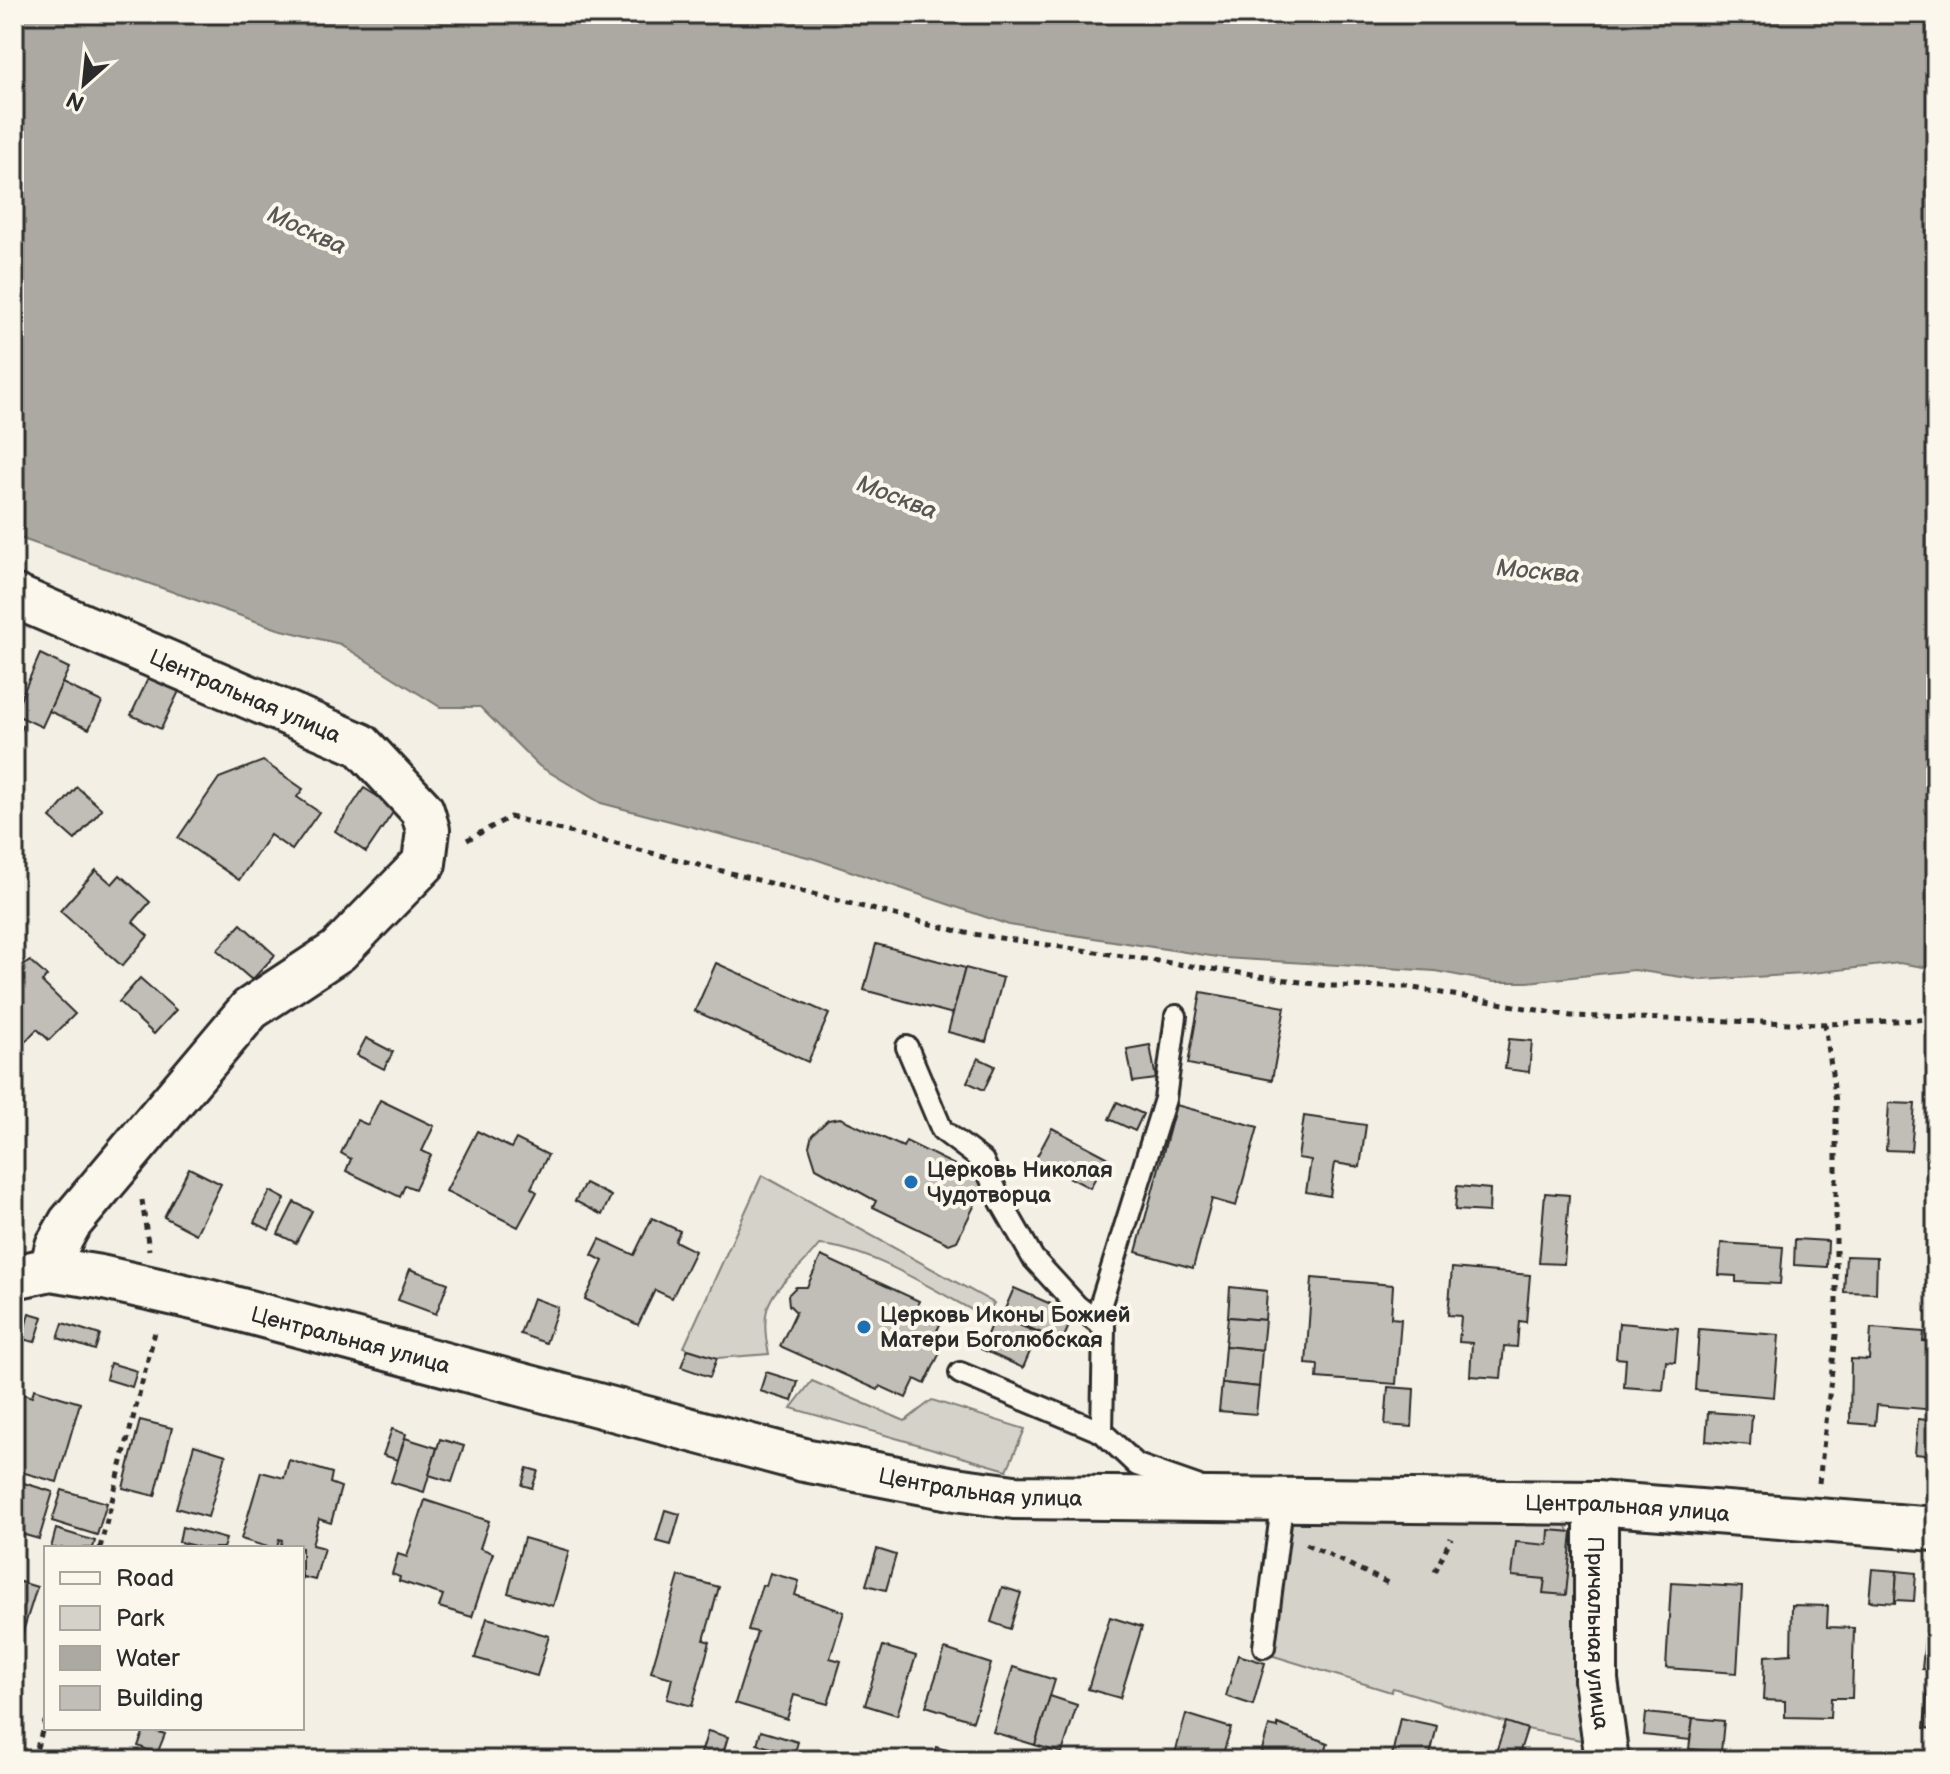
<svg xmlns="http://www.w3.org/2000/svg" width="1950" height="1774" viewBox="0 0 1950 1774" font-family="'Balsamiq Sans',sans-serif">
<rect width="100%" height="100%" fill="#f3efe4"/>
<filter id="ink" filterUnits="userSpaceOnUse"><feTurbulence type="fractalNoise" baseFrequency=".0125" numOctaves="2"/><feDisplacementMap in="SourceGraphic" scale="16" xChannelSelector="R" yChannelSelector="G"/><feConvolveMatrix kernelMatrix="1 2 1 2 8 2 1 2 1" color-interpolation-filters="sRGB"/></filter>
<g filter="url(#ink)">
<!-- green -->
<g fill="#d5d2c9" stroke="#807e7a" stroke-width="2">
<path d="M762 1175 994 1303 985 1317C938 1293 872 1248 819 1245 786 1288 754 1289 769 1354L717 1358 688 1349 684 1347Z"/>
<path d="M812 1381 905 1421 932 1400 1025 1429 1007 1470 791 1408Z"/>
<path d="M1282 1512 1562 1519C1595 1562 1588 1685 1590 1742L1527 1729 1393 1688 1391 1692 1264 1653Z"/>
</g>
<!-- water -->
<path fill="#aca9a2" stroke="#787772" stroke-width="2" d="M14 14H1936V969L1899 963 1804 974 1702 980 1634 970 1528 982H1494L1435 971 1224 958 1009 925 815 859 601 803 539 766 480 707H440L340 644 278 629 14 536Z"/>
<!-- building -->
<g fill="#c0beb6" stroke="#2b2b2b" stroke-width="2">
<path d="M40 654 69 668 42 727 14 714Z"/>
<path d="M151 672 181 687 161 729 131 715Z"/>
<path d="M62 683 102 702 89 729 49 711Z"/>
<path d="M14 721 23 726 14 745Z"/>
<path d="M263 761 303 789 297 797 319 812 292 850 270 835 239 880 178 838 219 778Z"/>
<path d="M77 787 102 809 75 840 50 818Z"/>
<path d="M364 788 396 808 366 852 335 831Z"/>
<path d="M96 870 112 884 120 875 150 902 133 922 148 936 122 966 60 911Z"/>
<path d="M241 924 275 955 252 980 217 950Z"/>
<path d="M876 944 965 968 953 1014 864 990Z"/>
<path d="M30 961 47 976 42 982 75 1014 49 1040 37 1029 21 1046 14 1039V972Z"/>
<path d="M716 963 829 1014 808 1062 695 1011Z"/>
<path d="M965 968 1003 978 986 1042 948 1032Z"/>
<path d="M140 978 176 1010 154 1034 119 1002Z"/>
<path d="M1201 992 1285 1007 1272 1080 1188 1064Z"/>
<path d="M366 1038 393 1052 384 1069 357 1055Z"/>
<path d="M1509 1039 1532 1041 1529 1072 1505 1069Z"/>
<path d="M1150 1045 1156 1079 1133 1082 1127 1049Z"/>
<path d="M978 1058 995 1066 984 1090 967 1082Z"/>
<path d="M380 1100 434 1126 422 1151 431 1155 415 1189 405 1185 400 1197 346 1171 351 1159 341 1153 357 1120 368 1125Z"/>
<path d="M1117 1102 1143 1114 1135 1131 1109 1119Z"/>
<path d="M1889 1103 1915 1104 1911 1151 1886 1150Z"/>
<path d="M1176 1105 1258 1127 1236 1206 1212 1199 1193 1268 1136 1252Z"/>
<path d="M1304 1116 1366 1125 1360 1167 1335 1163 1330 1196 1306 1192 1311 1160 1298 1158Z"/>
<path d="M840 1118 903 1147 906 1141 981 1178 984 1186 957 1241 949 1244 873 1207 876 1201 816 1168 809 1146 812 1135 828 1120Z"/>
<path d="M1052 1128 1107 1157 1090 1188 1035 1160Z"/>
<path d="M477 1131 511 1148 516 1139 548 1155 531 1188 537 1192 518 1227 446 1191Z"/>
<path d="M189 1168 221 1184 196 1234 164 1217Z"/>
<path d="M585 1183 611 1196 602 1215 575 1201Z"/>
<path d="M1457 1186 1490 1189 1489 1212 1455 1210Z"/>
<path d="M270 1191 285 1199 269 1230 254 1222Z"/>
<path d="M1545 1193 1569 1195 1564 1264 1539 1263Z"/>
<path d="M294 1202 312 1211 296 1243 278 1234Z"/>
<path d="M652 1218 680 1231 675 1241 695 1251 672 1298 655 1290 638 1325 585 1299 603 1261 592 1255 600 1239 634 1255Z"/>
<path d="M1795 1239 1828 1241 1827 1267 1794 1265Z"/>
<path d="M1721 1243 1783 1247 1780 1284 1736 1282V1276L1719 1275Z"/>
<path d="M821 1256 919 1301 917 1306 943 1318 934 1337 945 1342 925 1384 915 1379 906 1398 880 1386 878 1390 780 1346 796 1312 789 1305 788 1295 796 1287H807Z"/>
<path d="M1846 1256 1877 1257 1876 1293 1844 1292Z"/>
<path d="M1452 1268 1530 1275 1526 1322 1519 1321 1517 1347 1504 1346 1501 1378 1470 1376 1472 1343 1459 1342 1461 1316 1448 1315Z"/>
<path d="M410 1269 448 1283 436 1314 398 1300Z"/>
<path d="M1312 1278 1393 1285 1391 1318 1401 1319 1396 1384 1317 1378 1318 1365 1306 1364Z"/>
<path d="M1230 1287 1267 1291 1265 1320 1228 1317Z"/>
<path d="M1014 1288 1074 1314 1062 1342 1002 1316Z"/>
<path d="M533 1298 558 1307 546 1343 520 1334Z"/>
<path d="M29 1313 43 1317 35 1342 22 1339Z"/>
<path d="M995 1315 1038 1333 1023 1368 981 1349Z"/>
<path d="M1228 1317 1265 1320 1262 1350 1225 1346Z"/>
<path d="M63 1323 100 1335 95 1350 58 1338Z"/>
<path d="M1619 1323 1678 1328 1675 1362 1666 1361 1663 1390 1624 1387 1626 1359 1616 1358Z"/>
<path d="M1871 1328 1924 1332 1923 1341 1936 1342V1410L1877 1405 1875 1425 1850 1423 1851 1359 1869 1360Z"/>
<path d="M1699 1329 1779 1335 1774 1397 1695 1390Z"/>
<path d="M1225 1346 1262 1350 1259 1387 1222 1383Z"/>
<path d="M688 1349 717 1358 710 1377 681 1367Z"/>
<path d="M110 1363 137 1371 132 1387 106 1379Z"/>
<path d="M766 1372 798 1382 792 1401 760 1391Z"/>
<path d="M1222 1383 1259 1387 1256 1414 1219 1411Z"/>
<path d="M1388 1387 1414 1389 1412 1427 1385 1425Z"/>
<path d="M34 1389 80 1403 57 1482 14 1470 18 1444 14 1442V1413L20 1393 32 1397Z"/>
<path d="M1708 1412 1752 1415 1750 1445 1706 1441Z"/>
<path d="M1918 1419 1936 1421V1456L1915 1454Z"/>
<path d="M140 1420 172 1428 155 1496 123 1488Z"/>
<path d="M392 1429 406 1434 398 1460 383 1455Z"/>
<path d="M405 1438 437 1448 424 1492 391 1482Z"/>
<path d="M440 1439 464 1446 452 1482 429 1475Z"/>
<path d="M194 1445 226 1455 208 1517 176 1508Z"/>
<path d="M289 1460 332 1473 330 1483 341 1487 331 1523 319 1519 314 1537 312 1545 324 1548 315 1580 303 1577 302 1580V1548H280L282 1540 279 1539 277 1548H271L241 1539 261 1472 284 1478Z"/>
<path d="M527 1468 538 1471 532 1488 522 1485Z"/>
<path d="M14 1480 53 1492 39 1539 14 1532Z"/>
<path d="M62 1490 107 1503 97 1535 52 1521Z"/>
<path d="M425 1500 489 1521 480 1548 493 1553 472 1617 439 1607 443 1595 399 1581 400 1577 392 1574 398 1554 407 1557Z"/>
<path d="M665 1510 680 1514 671 1545 656 1541Z"/>
<path d="M182 1527 226 1539 223 1548H203L179 1542Z"/>
<path d="M56 1529 95 1541 93 1548H51Z"/>
<path d="M1549 1530 1572 1532 1566 1595 1543 1593 1545 1579 1512 1576 1516 1542 1548 1545Z"/>
<path d="M524 1538 569 1551 553 1606 508 1593Z"/>
<path d="M877 1549 896 1555 886 1590 866 1585Z"/>
<path d="M1872 1569 1897 1571 1895 1603 1869 1601Z"/>
<path d="M1897 1571 1916 1573 1914 1601 1895 1600Z"/>
<path d="M770 1573 799 1581 795 1595 844 1612 830 1658 841 1661 828 1704 794 1695 787 1719 735 1703 757 1632 748 1630 762 1585 766 1586Z"/>
<path d="M679 1576 719 1587 704 1640 710 1642 692 1706 667 1699 672 1678 651 1672Z"/>
<path d="M14 1580 37 1587 19 1644 14 1643Z"/>
<path d="M1671 1583 1742 1587 1737 1673 1666 1668Z"/>
<path d="M1002 1587 1021 1593 1010 1629 991 1622Z"/>
<path d="M1792 1605 1828 1606 1827 1627 1854 1628 1852 1698H1831L1830 1718 1785 1717V1701L1763 1700 1765 1656 1791 1654Z"/>
<path d="M1110 1617 1142 1627 1120 1698 1088 1689Z"/>
<path d="M487 1618 549 1636 537 1676 475 1658Z"/>
<path d="M1927 1619 1936 1620V1670L1922 1669Z"/>
<path d="M883 1646 916 1656 897 1715 865 1705Z"/>
<path d="M945 1649 991 1664 973 1721 926 1706Z"/>
<path d="M1238 1655 1265 1663 1253 1705 1226 1696Z"/>
<path d="M1013 1667 1055 1680 1035 1745 993 1732Z"/>
<path d="M1929 1674 1936 1675V1729L1924 1728Z"/>
<path d="M1050 1696 1077 1705 1062 1753 1035 1745Z"/>
<path d="M1646 1713 1693 1718 1690 1740 1644 1735Z"/>
<path d="M1186 1714 1231 1728 1221 1760 1174 1757Z"/>
<path d="M1400 1718 1437 1726 1429 1760H1391Z"/>
<path d="M1693 1718 1724 1721 1721 1752 1689 1749Z"/>
<path d="M1506 1722 1527 1729 1517 1760 1495 1755Z"/>
<path d="M1278 1724 1328 1743 1323 1760H1259L1269 1726 1278 1728Z"/>
<path d="M145 1728 165 1734 157 1754 138 1746Z"/>
<path d="M708 1731 728 1737 721 1760H699Z"/>
<path d="M761 1731 798 1742 794 1755 757 1744Z"/>
<path d="M936 1747 972 1758V1760H932Z"/>
</g>
<g fill="none" stroke-linecap="round" stroke-linejoin="round">
<defs>
<g id="service">
<path d="M907 1047 942 1130 983 1161 1001 1202 1033 1258 1077 1306 1104 1327 1102 1432 1137 1465 1197 1486"/>
<path d="M1096 1319 1165 1099 1176 1016"/>
<path d="M960 1373 1102 1432"/>
<path d="M1264 1647 1283 1498"/>
</g>
<g id="minor">
<path id="s1" d="M14 596 361 745 422 810 428 830 424 863 338 951 250 1009 70 1223 57 1246 51 1269"/>
<path id="s2" d="M14 1277 51 1269 100 1277 211 1302 804 1460 955 1489 1014 1497 1596 1503 1936 1529"/>
<path id="s3" d="M1596 1503V1680L1607 1760"/>
</g>
</defs>
<!-- service casing -->
<use href="#service" stroke="#2b2b2b" stroke-width="26"/>
<!-- minor casing -->
<use href="#minor" stroke="#2b2b2b" stroke-width="48"/>
<!-- path -->
<g stroke="#2b2b2b" stroke-width="5" stroke-dasharray="6 6" stroke-linecap="butt">
<path d="M467 840 510 817 966 933 1328 986 1408 987 1571 1016 1825 1024"/>
<path d="M142 1200 149 1250"/>
<path d="M1819 1483 1836 1335V1102L1825 1024 1936 1019"/>
<path d="M1306 1544 1388 1583"/>
<path d="M100 1548 156 1328"/>
<path d="M1435 1572 1451 1538"/>
<path d="M33 1760 46 1719"/>
</g>
<!-- service -->
<use href="#service" stroke="#fbf7ec" stroke-width="20"/>
<!-- minor -->
<use href="#minor" stroke="#fbf7ec" stroke-width="42"/>
</g>
</g>
<!-- markers -->
<g fill="#1f6fb2" stroke="#fbf7ec" stroke-width="3">
<circle cx="911" cy="1182" r="8"/>
<circle cx="864" cy="1327" r="8"/>
</g>
<g text-anchor="middle" stroke-width="8" stroke-linejoin="round" paint-order="stroke">
<!-- street labels -->
<g font-size="22" fill="#2b2b2b" stroke="#fbf7ec">
<text dy="8" stroke="none"><textPath href="#s1" startOffset="252">Центральная улица</textPath></text>
<text dy="8" stroke="none"><textPath href="#s2" startOffset="346">Центральная улица</textPath></text>
<text dy="8" stroke="none"><textPath href="#s2" startOffset="994">Центральная улица</textPath></text>
<text dy="8" stroke="none"><textPath href="#s2" startOffset="1642">Центральная улица</textPath></text>
<text dy="8" stroke="none"><textPath href="#s3" startOffset="130">Причальная улица</textPath></text>
</g>
<!-- poi labels -->
<g font-size="22" font-weight="bold" fill="#2b2b2b" stroke="#fbf7ec" text-anchor="start">
<text x="927" y="1177">Церковь Николая<tspan x="927" dy="25">Чудотворца</tspan></text>
<text x="880" y="1322">Церковь Иконы Божией<tspan x="880" dy="25">Матери Боголюбская</tspan></text>
</g>
<!-- water labels -->
<g font-size="24" font-style="italic" fill="#585755" stroke="#fbf7ec">
<text transform="translate(307 230) rotate(25)" y="8">Москва</text>
<text transform="translate(897 497) rotate(21)" y="8">Москва</text>
<text transform="translate(1538 571) rotate(5)" y="8">Москва</text>
</g>
</g>
<!-- margin -->
<rect width="1950" height="1774" fill="none" stroke="#fbf7ec" stroke-width="48"/>
<rect x="24" y="24" width="1902" height="1726" fill="none" stroke="#2b2b2b" stroke-width="3" filter="url(#ink)"/>
<!-- legend -->
<rect x="44" y="1546" width="260" height="184" fill="#fbf7ec" stroke="#a8a59f" stroke-width="2"/>
<rect x="60" y="1572" width="40" height="12" fill="#fbf7ec" stroke="#a8a59f" stroke-width="2"/>
<text x="116" y="1586" font-size="24" fill="#2b2b2b">Road</text>
<rect x="60" y="1606" width="40" height="24" fill="#d5d2c9" stroke="#a8a59f" stroke-width="2"/>
<text x="116" y="1626" font-size="24" fill="#2b2b2b">Park</text>
<rect x="60" y="1646" width="40" height="24" fill="#aca9a2" stroke="#a8a59f" stroke-width="2"/>
<text x="116" y="1666" font-size="24" fill="#2b2b2b">Water</text>
<rect x="60" y="1686" width="40" height="24" fill="#c0beb6" stroke="#a8a59f" stroke-width="2"/>
<text x="116" y="1706" font-size="24" fill="#2b2b2b">Building</text>
<!-- north arrow -->
<g transform="translate(84 84) rotate(207)" stroke="#fbf7ec" stroke-width="6" paint-order="stroke">
<path d="M0-6L14 30L0 20L-14 30Z" fill="#2b2b2b"/>
<text y="-12" font-size="22" font-weight="bold" text-anchor="middle" fill="#2b2b2b">N</text>
</g>
</svg>
